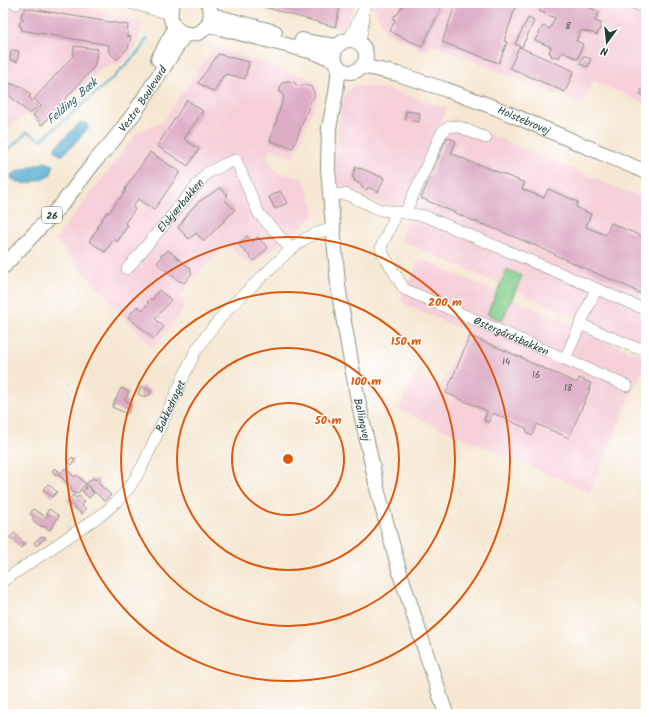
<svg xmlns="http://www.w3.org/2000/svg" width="649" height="717" viewBox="0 0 649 717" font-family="Kalam,sans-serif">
<rect width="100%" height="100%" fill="#fff"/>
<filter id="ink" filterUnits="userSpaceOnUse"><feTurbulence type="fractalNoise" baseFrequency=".025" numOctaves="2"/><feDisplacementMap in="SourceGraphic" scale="8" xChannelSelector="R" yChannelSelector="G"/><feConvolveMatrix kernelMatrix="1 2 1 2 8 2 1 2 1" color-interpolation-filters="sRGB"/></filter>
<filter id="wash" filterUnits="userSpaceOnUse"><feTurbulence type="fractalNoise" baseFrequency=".012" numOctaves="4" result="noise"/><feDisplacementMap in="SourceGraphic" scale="16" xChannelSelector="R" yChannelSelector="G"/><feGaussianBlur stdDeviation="0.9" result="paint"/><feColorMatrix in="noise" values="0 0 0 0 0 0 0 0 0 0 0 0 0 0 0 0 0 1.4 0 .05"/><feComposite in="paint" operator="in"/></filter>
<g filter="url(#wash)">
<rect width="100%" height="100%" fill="#f6e7d2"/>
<!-- built -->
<g fill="#f6cfd9">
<path d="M3 3H69L144 22 136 47 120 63 102 68 42 126 26 114 3 135Z"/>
<path d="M242 3H356L344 30Z"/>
<path d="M359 3H646V104L593 80 583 105 431 44 427 52 385 32 375 8Z"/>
<path d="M214 47 315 81 318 95 294 157 272 150 266 156 278 173 304 179 316 215 251 267 227 243 200 272 179 298 186 306 153 349 55 240 137 133 163 121Z"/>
<path d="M354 85 387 89 447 108 408 199 400 207 385 206 339 185 335 166 336 147 342 102 346 92Z"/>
<path d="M453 118 646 200V335L641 340H628L399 240Z"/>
<path d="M419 258 646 358V361L590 492 399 410 414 376 441 387 466 331 400 302Z"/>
</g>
<!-- green -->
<path fill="#7fca87" stroke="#4f845e" d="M507 269 522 276 502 321 487 314Z"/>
<!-- water -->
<g fill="#51aacf" stroke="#387482">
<path d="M80 122 87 124 88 129 63 155H60L55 151V147Z"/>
<path d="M45 162 54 165 51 174 46 178 26 184 15 181 11 178V175L16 172Z"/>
</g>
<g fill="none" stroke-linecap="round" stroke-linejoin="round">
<!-- stream -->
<path stroke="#51aacf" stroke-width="2" d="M3 155 27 132 41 140 113 78 143 47 147 38"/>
</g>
<g id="blocks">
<!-- building -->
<g fill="#ddacc5">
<path d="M250 3H341L335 27Z"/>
<path d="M404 3H431L441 8 422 47 390 31 395 20 393 19 395 15H397Z"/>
<path d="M456 3H517L504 41 507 42 499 63 442 42Z"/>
<path d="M543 3H580L599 12 595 21 602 24 597 35 590 32V33L581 30 576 41 583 44 578 59 562 52 559 58 557 56 555 57H552L551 54 549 53 551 47 535 40 543 26 550 29 555 18 539 11Z"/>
<path d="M25 8 128 25 127 36 131 37 128 48 117 60 108 51 109 45 21 30 22 27 19 26 20 21H23V18L21 17 22 12H24Z"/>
<path d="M528 18 534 21 522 47 515 44Z"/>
<path d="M74 46 98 49 94 67 42 125 33 115 41 106 34 99 73 56Z"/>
<path d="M519 47 574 71 565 92 510 68Z"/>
<path d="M11 50 19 51 17 62 10 60Z"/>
<path d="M218 54 249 62 245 79 227 74 223 76 214 92 198 83Z"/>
<path d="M583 56 591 59 588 67 580 64Z"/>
<path d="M646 80V97L640 94Z"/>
<path d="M288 81 294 82 296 85 301 86 305 85 311 87 314 92V97L311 101 293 148 270 141 284 96 280 92V87L283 82Z"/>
<path d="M7 83 21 86 31 95 29 97 38 106 30 114 5 92Z"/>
<path d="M187 100 203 111 184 139 199 149 188 166 157 146Z"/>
<path d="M406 111 420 113 419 122 405 120Z"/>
<path d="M447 137 456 141 451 153 478 165V164L525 183 522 189 544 198 548 189 578 202 576 207 591 214 586 227 606 235 611 223 646 238V296L633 290V289L591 271 555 255V254L483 224V225L421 198Z"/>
<path d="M150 152 180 172 154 210 138 199 132 207 135 209 125 223 128 225 117 242 114 239 105 252 89 241 98 228 97 227 107 212 109 213 119 198 120 199 126 190 125 189Z"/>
<path d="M356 167 360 169V168L384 178 378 192 368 187 367 190 361 187 362 185 354 181 355 179 352 177Z"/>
<path d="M220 188 228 195 224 199 235 210 204 241 196 233 189 239 178 228 191 209 200 201Z"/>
<path d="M280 191 287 203 275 209 269 197Z"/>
<path d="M247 236 253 242 258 237 268 248 254 261 238 244Z"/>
<path d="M168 250 191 269 190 270 192 273 184 283 181 281 180 282 157 263 161 258V255L164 254Z"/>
<path d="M159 290 171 300 155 319 164 327 154 339 128 317 137 306 143 310 148 303 147 302 150 299 152 300Z"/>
<path d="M470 336 525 359V360L577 383 579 378 591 383 589 388 590 389 569 438 537 424 532 436 527 433 526 428 493 413 488 423 484 420 487 411 446 393Z"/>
<path d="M141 386 151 391 149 396 145 395V397L138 394Z"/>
<path d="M121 388 129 392 125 400 128 401V404L131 406 128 414 112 407Z"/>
<path d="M72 457 75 460 72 465 68 462Z"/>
<path d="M55 468 61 473 65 468 75 477 77 475 94 493 89 498 82 491 86 488 84 485 80 490V491L75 494 71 490 72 488 59 475 58 476 52 471Z"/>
<path d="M93 478 95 480 98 478 99 480V481L98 483 111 495 104 501 86 484Z"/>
<path d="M48 484 57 492 52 497 43 489Z"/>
<path d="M73 495 76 498 79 496 85 501 81 505 86 509 82 514 67 501Z"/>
<path d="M33 509 47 518 49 515 46 514 49 509 59 516 50 530 43 526 42 527 32 520 34 517 30 514Z"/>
<path d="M15 533 25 544 20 548 12 539H11L10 537Z"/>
<path d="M42 536V537L44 536 46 538 36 546 34 542Z"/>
</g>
</g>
</g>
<g filter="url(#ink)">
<use href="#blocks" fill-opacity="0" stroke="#8a9283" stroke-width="1"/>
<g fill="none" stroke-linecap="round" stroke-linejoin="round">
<defs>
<g id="minor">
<path d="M130 3 170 14"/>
<path d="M632 3 646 7"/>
<path d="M16 4 17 3"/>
<path d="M349 40 367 3"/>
<path d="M360 43 364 16"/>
<path d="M331 195 345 194 381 210 405 213 442 132 450 126 460 127 486 138"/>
<path id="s1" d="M394 212 393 221 381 247 383 254 404 289 627 386"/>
<path d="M405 213 425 216 644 309"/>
<path id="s2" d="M127 269 207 173 225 164 236 160 259 214 291 249"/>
<path d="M580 324 634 347 640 348 646 346"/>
<path d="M565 359 596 289"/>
<path id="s3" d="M3 581 104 513 116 502 129 488 142 467 195 352 209 332 229 308 291 249 305 239 317 233 333 228"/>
</g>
<g id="major">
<path d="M173 3C161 30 195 46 208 24 212 17 211 10 208 3"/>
<path d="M211 15 275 32"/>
<path d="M208 25 313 52 335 60"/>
<path d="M302 40 315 43 337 46"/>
<circle cx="350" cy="56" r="16"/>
<path d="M158 59 175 28"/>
<path id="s4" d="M362 66 398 74 447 90 496 108 646 172"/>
<path id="s5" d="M339 67 336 93 329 128 328 169 338 284 341 305 357 395 378 492 400 573 446 714"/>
<path id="s6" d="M3 267 62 204 96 160 112 142 135 112 185 34"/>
</g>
</defs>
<!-- minor casing -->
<use href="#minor" stroke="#8a9283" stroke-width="12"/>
<!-- major casing -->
<use href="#major" stroke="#8a9283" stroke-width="16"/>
<!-- minor -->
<use href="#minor" stroke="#fff" stroke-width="11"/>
<!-- major -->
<use href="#major" stroke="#fff" stroke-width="14"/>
</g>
</g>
<!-- distance rings -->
<g fill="none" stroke="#de580e" stroke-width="2">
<circle cx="288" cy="459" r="56"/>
<circle cx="288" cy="459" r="111"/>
<circle cx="288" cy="459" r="167"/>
<circle cx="288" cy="459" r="222"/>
</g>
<g text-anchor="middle" stroke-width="3" stroke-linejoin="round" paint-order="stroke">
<!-- number labels -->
<g font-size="9" fill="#4e5958">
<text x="568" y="29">8</text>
<text x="506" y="365">14</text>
<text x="536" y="378">16</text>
<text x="568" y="391">18</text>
</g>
<!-- shield labels -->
<rect fill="#fff" stroke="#627771" stroke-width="1" x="42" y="207" width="20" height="16" rx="3"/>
<g font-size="10" font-weight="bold" fill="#1f3d34">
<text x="52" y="219">26</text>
</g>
<!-- street labels -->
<g font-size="11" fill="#1f3d34" stroke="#fff">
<text dy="4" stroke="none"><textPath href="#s6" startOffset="219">Vestre Boulevard</textPath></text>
<text dy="4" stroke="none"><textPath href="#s4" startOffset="171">Holstebrovej</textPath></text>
<text dy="4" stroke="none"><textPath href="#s2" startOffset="83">Elskjærbakken</textPath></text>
<text dy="4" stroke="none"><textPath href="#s1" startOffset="203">Østergårdsbakken</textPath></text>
<text dy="4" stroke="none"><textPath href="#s3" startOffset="249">Bakkedraget</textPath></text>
<text dy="4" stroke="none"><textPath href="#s5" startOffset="356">Ballingvej</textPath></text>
</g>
<!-- water labels -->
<g font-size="12" font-style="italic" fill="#30636a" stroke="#fff">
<text transform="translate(72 101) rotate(-41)" y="4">Felding Bæk</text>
</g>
</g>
<circle cx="288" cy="459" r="6" fill="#de580e" stroke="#fff" stroke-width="2"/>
<g font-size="12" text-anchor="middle" font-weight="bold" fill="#de580e" stroke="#fff" stroke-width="3" stroke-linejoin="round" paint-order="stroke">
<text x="445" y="306">200 m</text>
<text x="406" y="345">150 m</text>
<text x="366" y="385">100 m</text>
<text x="328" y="424">50 m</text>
</g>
<!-- margin -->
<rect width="649" height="717" fill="none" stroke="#fff" stroke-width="16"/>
<!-- north arrow -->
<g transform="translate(607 42) rotate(195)" stroke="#ffffff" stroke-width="3" paint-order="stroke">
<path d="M0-3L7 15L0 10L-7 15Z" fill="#1f3d34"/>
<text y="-6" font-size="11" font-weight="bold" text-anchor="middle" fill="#1f3d34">N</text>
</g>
</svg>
